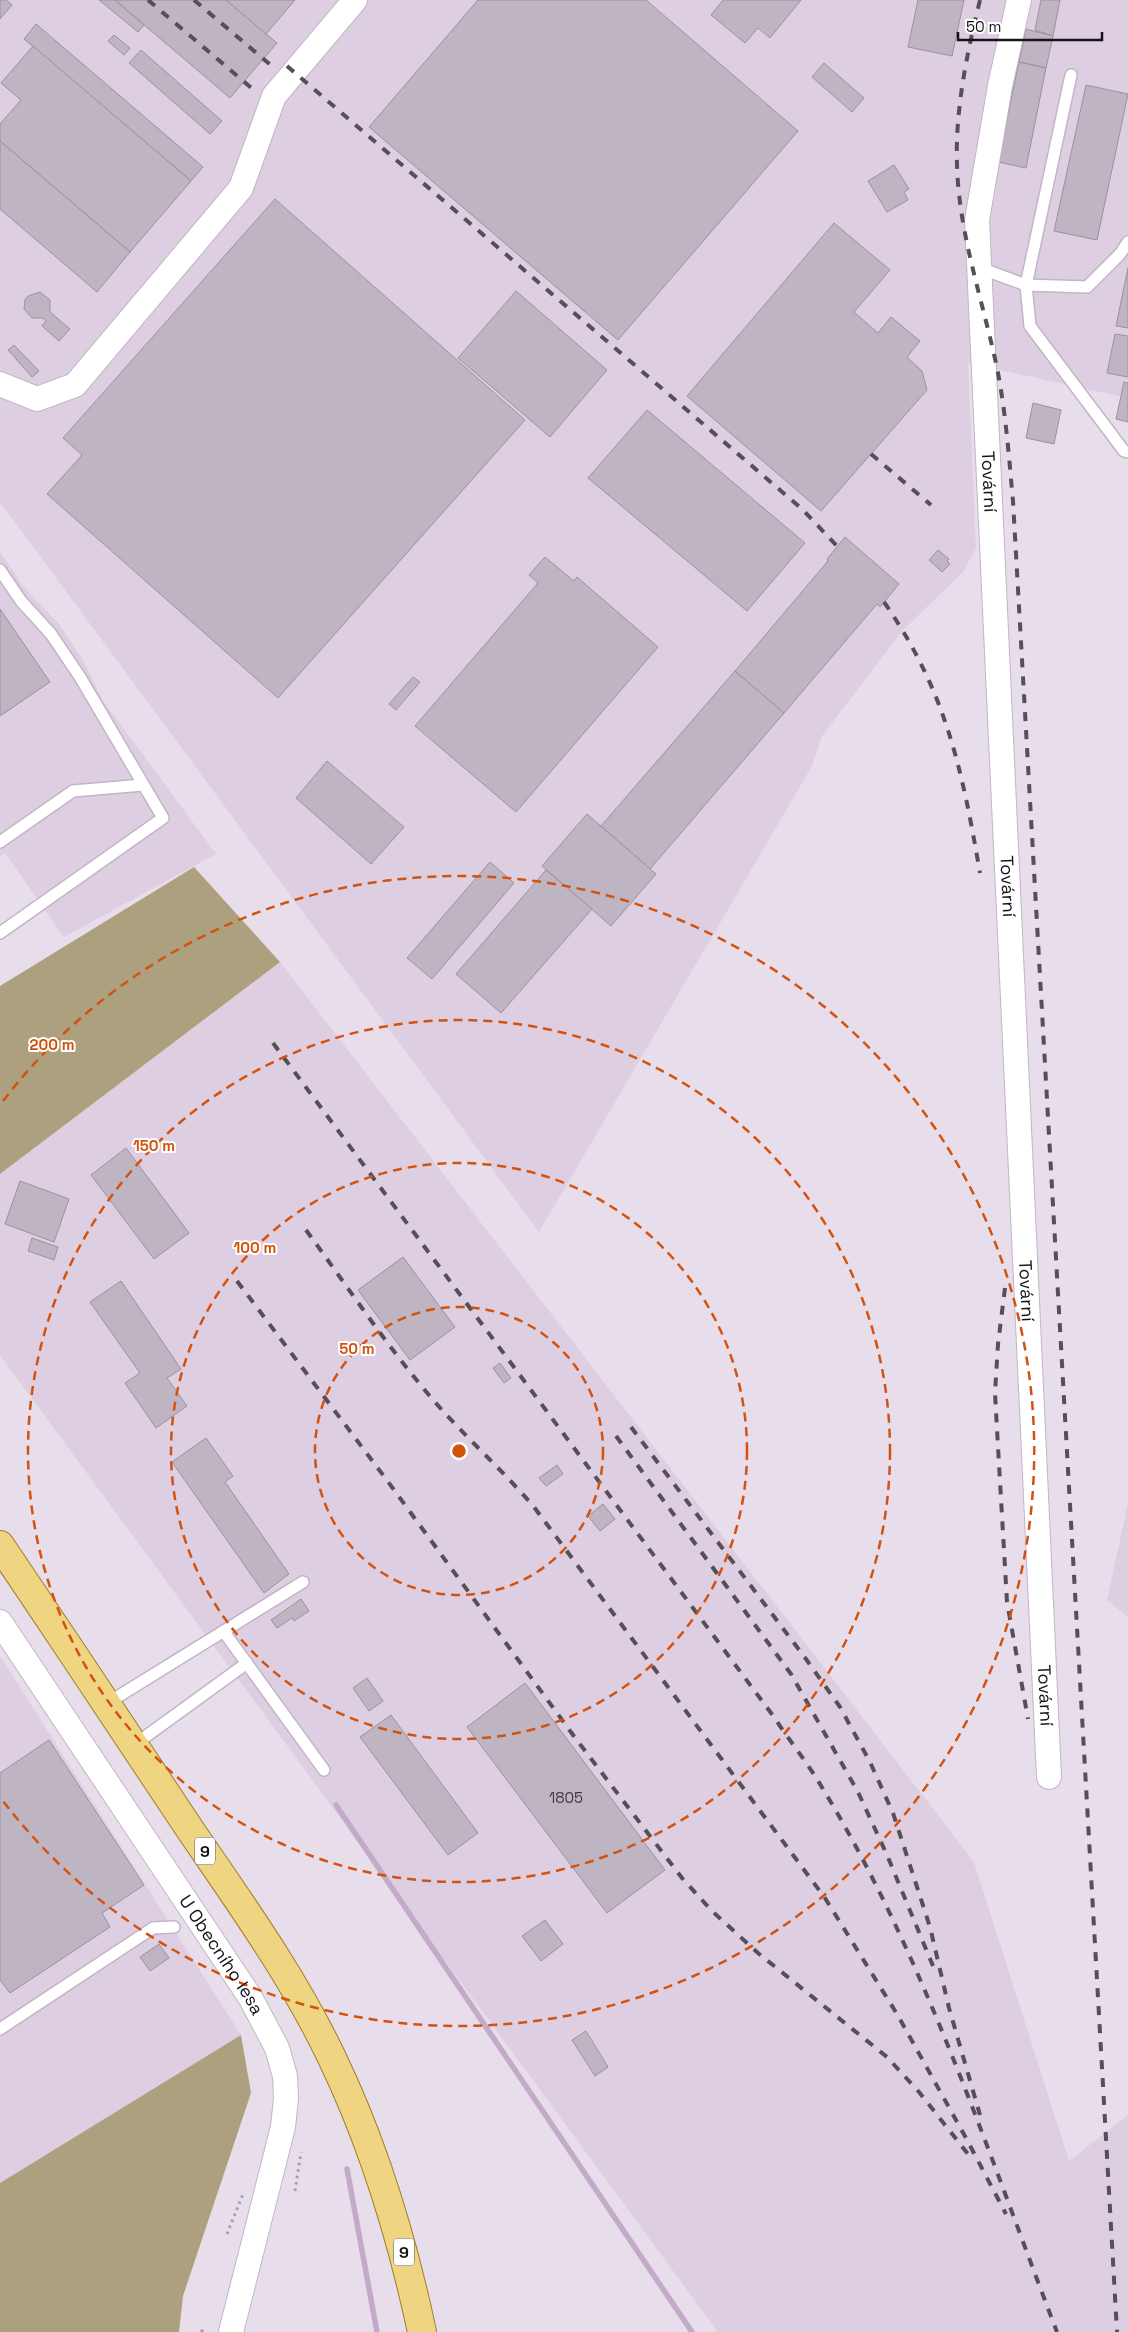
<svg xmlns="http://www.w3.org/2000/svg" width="1128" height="2332" viewBox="0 0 1128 2332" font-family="'Space Grotesk',sans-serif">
<rect width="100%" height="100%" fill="#e8ddeb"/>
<!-- built -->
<g fill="#decee2">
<path d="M0 0H1128V398L968 363 976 548 963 572 903 630 822 736 812 766 539 1232 0 502Z"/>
<path d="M0 552 23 586 59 624 84 662 102 699 216 854 64 937 5 853 0 856Z"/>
<path d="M280 962 974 1862 1069 2161 1128 2115V2332H718L0 1355V1174Z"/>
<path d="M1128 1503V1617L1107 1600Z"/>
<path d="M0 1656 241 2035 0 2183Z"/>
</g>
<!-- forest -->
<g fill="#ada07e">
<path d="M194 867 280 962 0 1174V986Z"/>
<path d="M241 2035 251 2093 183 2296 179 2332H0V2183Z"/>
</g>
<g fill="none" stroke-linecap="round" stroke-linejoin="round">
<!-- stream -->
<g stroke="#c2aac8" stroke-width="5.5">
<path d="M336 1805 692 2332"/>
<path d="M347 2169 377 2332"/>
</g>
</g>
<!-- building -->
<g fill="#bfb4c2" stroke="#9b919e">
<path d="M0 0H6L12 5 0 19Z"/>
<path d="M99 0H115L144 25 138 32Z"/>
<path d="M115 0H226L277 43 230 98Z"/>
<path d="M226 0H295L266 34Z"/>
<path d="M478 0H646L798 131 618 340 369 127Z"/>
<path d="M723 0H801L770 38 758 28 745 43 711 15Z"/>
<path d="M918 0H964L952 56 908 47Z"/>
<path d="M1041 0H1060L1053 36 1035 30Z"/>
<path d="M36 24 203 167 191 181 24 39Z"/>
<path d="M1026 29 1053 36 1046 68 1019 62Z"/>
<path d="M114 35 130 48 124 55 108 41Z"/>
<path d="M33 46 191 181 130 252 0 141V124L21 100 1 83Z"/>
<path d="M141 50 222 121 210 134 129 63Z"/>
<path d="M1019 62 1046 68 1026 168 998 162Z"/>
<path d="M824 63 864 98 852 112 812 77Z"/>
<path d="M1086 85 1128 94 1097 240 1054 231Z"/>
<path d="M0 141 130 252 97 292 0 209Z"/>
<path d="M894 165 909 189 904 192 908 200 887 212 868 181Z"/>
<path d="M275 199 525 420 278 698 47 494 82 455 63 438Z"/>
<path d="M834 223 890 270 854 312 878 333 891 317 920 341 907 357 922 371 927 390 821 511 687 396Z"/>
<path d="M1128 268V328L1116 326Z"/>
<path d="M516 291 607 370 550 437 458 358Z"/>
<path d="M40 292 50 300V312L70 329 59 341 42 326 46 321 43 318H32L24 309 25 300 28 296Z"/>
<path d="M1115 334 1128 336V377L1107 373Z"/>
<path d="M14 345 39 371 32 377 8 350Z"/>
<path d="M1124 382 1128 383V422L1116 419Z"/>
<path d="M1033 403 1061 410 1054 444 1026 438Z"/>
<path d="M647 410 805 543 747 611 588 478Z"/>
<path d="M845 537 899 584 880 607 877 604 784 713 735 671 828 561 827 559Z"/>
<path d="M938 550 949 559 947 561 950 564 942 572 929 560Z"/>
<path d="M545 557 574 581 577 577 658 647 516 812 415 726 538 583 529 575Z"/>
<path d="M0 609 50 682 0 716Z"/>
<path d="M735 671 784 713 650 869 601 826Z"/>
<path d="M413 677 420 682 396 710 389 704Z"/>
<path d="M327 761 404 827 371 864 296 798Z"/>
<path d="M587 814 656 874 611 926 542 866Z"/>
<path d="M490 862 514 883 432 979 407 958Z"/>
<path d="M546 870 592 909 501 1013 456 974Z"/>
<path d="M126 1148 189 1233 154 1259 91 1175Z"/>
<path d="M20 1181 69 1199 54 1242 5 1224Z"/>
<path d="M32 1238 58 1247 54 1260 28 1251Z"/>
<path d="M403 1257 455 1327 410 1360 358 1290Z"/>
<path d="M121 1281 181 1369 167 1378 187 1406 156 1428 125 1383 140 1373 90 1302Z"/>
<path d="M500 1363 511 1378 504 1383 493 1368Z"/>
<path d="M206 1438 233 1476 225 1482 289 1574 264 1593 172 1462Z"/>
<path d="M557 1465 563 1474 546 1486 539 1478Z"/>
<path d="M603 1504 615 1519 600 1531 588 1516Z"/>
<path d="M301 1599 309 1611 294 1621 292 1618 277 1628 271 1620Z"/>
<path d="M367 1678 383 1701 369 1711 353 1688Z"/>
<path d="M525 1683 665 1870 607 1913 467 1727Z"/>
<path d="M391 1715 478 1833 448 1855 360 1737Z"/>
<path d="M49 1740 144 1885 102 1913 110 1927 10 1993 0 1980V1773Z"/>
<path d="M545 1920 563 1944 541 1961 522 1936Z"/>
<path d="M159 1944 169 1958 150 1971 140 1957Z"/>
<path d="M586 2031 608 2067 595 2076 572 2040Z"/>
</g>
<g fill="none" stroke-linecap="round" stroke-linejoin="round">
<defs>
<g id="lane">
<path d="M1071 75 1026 285 1030 326 1124 451 1128 452"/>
<path d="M980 268 1026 285 1087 287 1120 254 1128 242"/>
<path d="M0 570 21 601 51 634 80 677 163 818 0 933"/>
<path d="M0 842 73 791 143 785"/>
<path d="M224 1632 324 1770"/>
<path d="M106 1704 303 1582"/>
<path d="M134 1745 247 1663"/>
<path d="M0 2029 153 1928 174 1927"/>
</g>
<g id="street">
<path id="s1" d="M1019 0 1000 86 977 220 1049 1777"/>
<path d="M0 384 37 399 75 385 241 188 274 96 355 0"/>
<path id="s2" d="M0 1622 250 1997 277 2048 285 2076 286 2098 283 2127 231 2332"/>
</g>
<path id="primary" d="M0 1545C64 1640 128 1736 191 1831 241 1904 294 1978 332 2058 374 2145 402 2238 422 2332"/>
</defs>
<!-- lane casing -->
<use href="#lane" stroke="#c1b6c4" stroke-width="14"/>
<!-- street casing -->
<use href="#street" stroke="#c1b6c4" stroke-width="26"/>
<!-- primary casing -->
<use href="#primary" stroke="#9d7f27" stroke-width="30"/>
<!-- path -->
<g stroke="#a69da8" stroke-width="3" stroke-dasharray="2.5 4" stroke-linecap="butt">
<path d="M295 2191 301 2152"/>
<path d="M227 2234 243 2194"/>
<path d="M202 2332V2329"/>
</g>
<!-- lane -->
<use href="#lane" stroke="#fff" stroke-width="11"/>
<!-- street -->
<use href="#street" stroke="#fff" stroke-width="24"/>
<!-- primary -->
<use href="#primary" stroke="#efd582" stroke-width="28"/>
<!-- rail -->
<g stroke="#554f56" stroke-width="4" stroke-dasharray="9 9" stroke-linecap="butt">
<path d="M148 0 255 91"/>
<path d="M194 0 273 67"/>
<path d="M980 0C967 53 955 110 957 165 959 237 984 303 998 373 1006 415 1009 458 1013 501L1117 2332"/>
<path d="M287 66 802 509 837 546"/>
<path d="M871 454 931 505"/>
<path d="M884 602C946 691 962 769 980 873"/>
<path d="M273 1043 774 1717C787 1737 802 1756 815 1776 920 1944 986 2147 1057 2332"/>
<path d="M306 1230C350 1290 392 1354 442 1410 472 1443 505 1473 534 1507L825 1898 897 2014 966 2138 1006 2214"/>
<path d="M237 1281 386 1479 576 1739 682 1878 712 1911 758 1953 887 2057 919 2092 968 2154"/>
<path d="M1005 1288 998 1344 995 1393 998 1447 1007 1602 1028 1719"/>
<path d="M631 1427 806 1659 840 1707 870 1762 893 1813 930 1927 949 2008 980 2115"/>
<path d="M616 1436 791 1674 858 1792 887 1855 933 1966"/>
</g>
</g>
<!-- distance rings -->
<g fill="none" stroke="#d3520d" stroke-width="2.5" stroke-dasharray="9 6">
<circle cx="459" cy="1451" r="144"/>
<circle cx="459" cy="1451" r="288"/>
<circle cx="459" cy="1451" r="431"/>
<path d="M3 1101A575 575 0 1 1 3 1801"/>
</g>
<g text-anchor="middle" stroke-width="4" stroke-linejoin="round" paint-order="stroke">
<!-- number labels -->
<g font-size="15" fill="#413b42">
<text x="566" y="1803">1805</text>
</g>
<!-- shield labels -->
<g fill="#fff" stroke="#5d5a5d" stroke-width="1">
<rect x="195" y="1837.5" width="20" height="27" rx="4"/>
<rect x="394" y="2238.5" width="20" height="27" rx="4"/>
</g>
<g font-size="16" font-weight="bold" fill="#171318">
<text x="205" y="1857">9</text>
<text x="404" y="2258">9</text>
</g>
<!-- street labels -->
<g font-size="18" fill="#171318" stroke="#fff">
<text dy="6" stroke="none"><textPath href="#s1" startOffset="486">Tovární</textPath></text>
<text dy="6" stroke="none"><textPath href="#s1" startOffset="891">Tovární</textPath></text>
<text dy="6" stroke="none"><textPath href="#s1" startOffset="1296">Tovární</textPath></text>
<text dy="6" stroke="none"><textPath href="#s1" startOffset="1701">Tovární</textPath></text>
<text dy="6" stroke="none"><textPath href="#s2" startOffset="400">U Obecního lesa</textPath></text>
</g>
</g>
<circle cx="459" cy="1451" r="8" fill="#d3520d" stroke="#fff" stroke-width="2.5"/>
<g font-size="15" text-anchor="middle" font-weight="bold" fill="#d3520d" stroke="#fff" stroke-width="4" stroke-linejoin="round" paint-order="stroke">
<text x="52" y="1050">200 m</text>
<text x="154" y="1151">150 m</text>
<text x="255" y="1253">100 m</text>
<text x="357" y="1354">50 m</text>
</g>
<!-- scale -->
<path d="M958 32v8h144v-8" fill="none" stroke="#171318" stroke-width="2.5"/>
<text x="966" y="32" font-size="15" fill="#171318" stroke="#ffffff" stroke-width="4" paint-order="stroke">50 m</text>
</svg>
